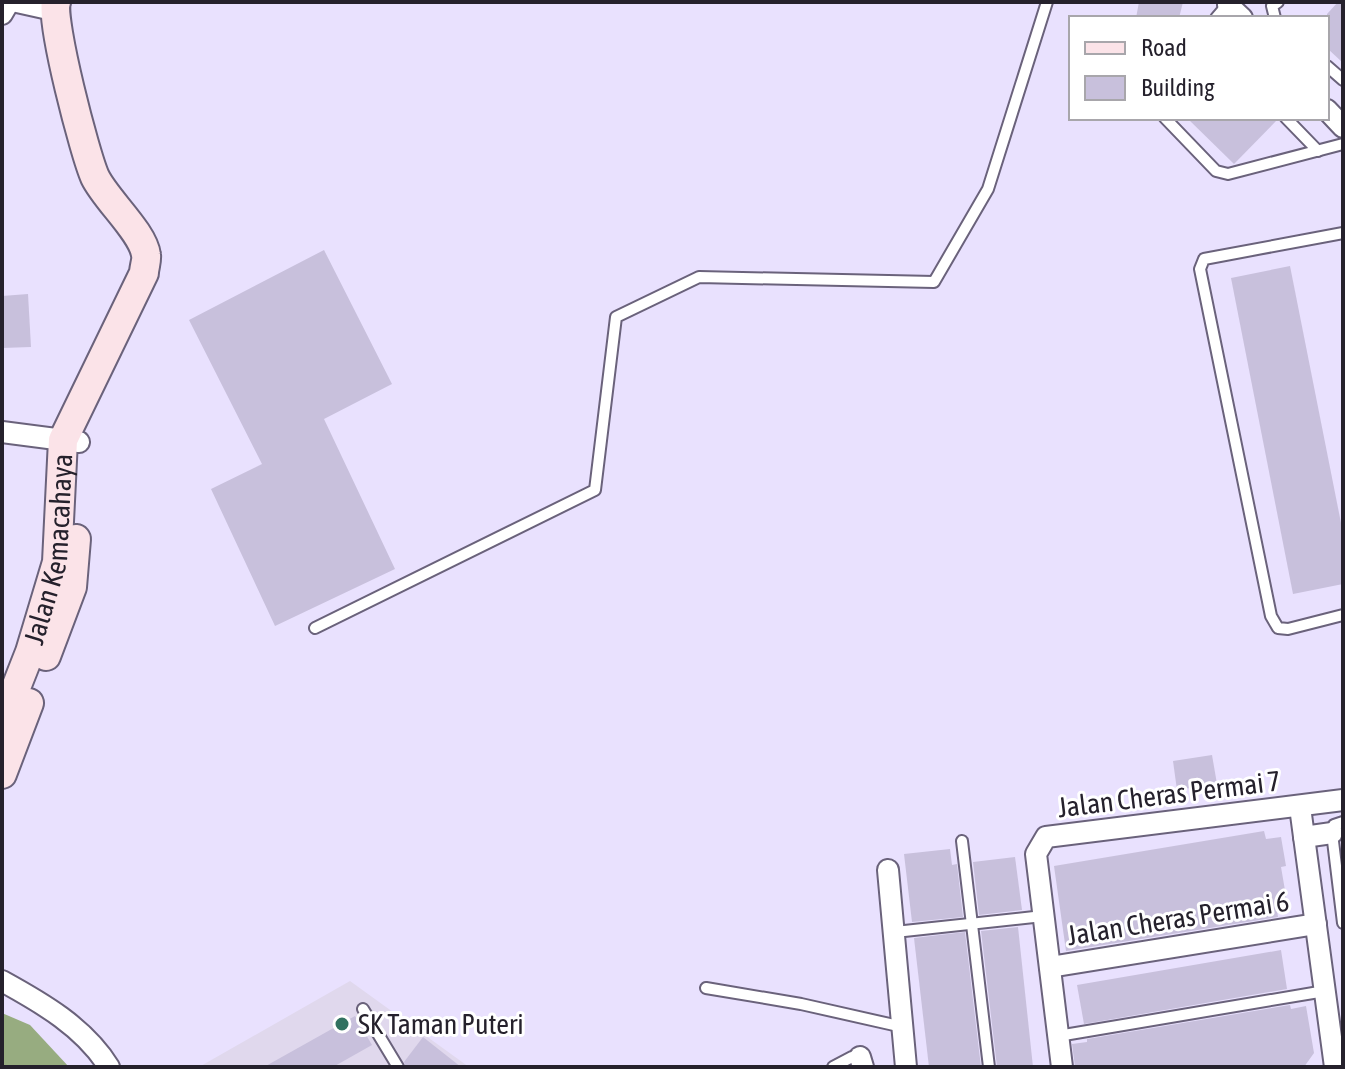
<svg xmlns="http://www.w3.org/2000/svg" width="1345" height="1069" viewBox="0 0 1345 1069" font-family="'Asap Condensed',sans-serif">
<rect width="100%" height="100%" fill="#e9e1fe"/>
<!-- education -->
<path fill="#e0d8ed" d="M350 981 469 1067H199Z"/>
<!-- forest -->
<path fill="#97ac80" d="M2 1013 30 1025 69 1067H2Z"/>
<!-- building -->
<g fill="#c8c0dc">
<path d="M1139 2H1183L1179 18H1136Z"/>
<path d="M1338 2H1343V63L1327 48V14Z"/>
<path d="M1187 118H1278V119L1234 164Z"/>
<path d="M324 250 392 384 324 419 395 569 275 626 211 489 262 464 189 320Z"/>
<path d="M1290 266 1343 533V584L1293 594 1231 278Z"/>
<path d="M28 294 31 347 2 348V296Z"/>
<path d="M1212 755 1217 784 1177 790 1173 761Z"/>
<path d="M1264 831 1266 839 1281 837 1286 866 1281 867 1287 902 1276 904 1278 917 1066 951 1054 866Z"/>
<path d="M950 849 952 865 957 864 963 917 912 922 904 854Z"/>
<path d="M1015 857 1022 910 979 915 973 862Z"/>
<path d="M1018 927 1033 1067H997L981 931Z"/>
<path d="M965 932 981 1067H929L914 938Z"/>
<path d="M1281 950 1287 989 1084 1024 1077 985Z"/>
<path d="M1290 1005 1291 1009 1306 1006 1314 1053 1304 1067H1075L1072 1044 1087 1042V1039Z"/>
<path d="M355 1016 372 1045 333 1067H264Z"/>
<path d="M423 1037 461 1067H406L404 1062Z"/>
</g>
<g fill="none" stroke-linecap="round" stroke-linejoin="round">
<defs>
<g id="lane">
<path d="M1216 18 1228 4"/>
<path d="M1275 18 1272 6 1278 2"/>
<path d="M1327 66 1343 80"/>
<path d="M1165 118 1216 171 1228 174 1343 144"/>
<path d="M1286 118 1318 151"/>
<path d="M1343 233 1204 259 1200 269 1271 616 1278 628 1288 629 1343 615"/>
<path d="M315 628 595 490 616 317 699 277 934 282 988 189 1047 2"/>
<path d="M1343 822 1334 825 1332 833 1343 923"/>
<path d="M962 841 989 1067"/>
<path d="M895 932 1043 916"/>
<path d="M706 988 801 1004 903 1027"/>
<path d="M363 1009 398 1067"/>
<path d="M1058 1036 1325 991"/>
<path d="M833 1067 852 1057H860"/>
</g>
<g id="street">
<path d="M17 2 53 10"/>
<path d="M1232 2 1228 5 1242 18"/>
<path d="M2 14 9 2"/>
<path d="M1327 110 1343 127"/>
<path d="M2 432 79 442"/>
<path d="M1300 807 1335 1067"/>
<path d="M1304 837 1332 833"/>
<path d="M888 870 906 1067"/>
<path d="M1050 967 1316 924"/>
<path d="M2 981C42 1003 84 1027 109 1067"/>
<path d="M860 1057 863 1067"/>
<path d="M1062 1067 1036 854 1046 837 1343 800"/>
</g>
<g id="secondary">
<path d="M46 656 72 587 76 539"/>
<path id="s1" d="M2 723 30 652 57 562 63 440 144 273C144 268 147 260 146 255 143 232 106 200 95 177 85 155 50 20 56 2"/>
<path d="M2 774 29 703"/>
</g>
</defs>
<!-- lane casing -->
<use href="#lane" stroke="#6a627b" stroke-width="14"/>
<!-- street casing -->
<use href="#street" stroke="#6a627b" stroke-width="24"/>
<!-- secondary casing -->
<use href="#secondary" stroke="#6a627b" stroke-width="32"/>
<!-- lane -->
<use href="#lane" stroke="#fff" stroke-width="10"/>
<!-- street -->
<use href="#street" stroke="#fff" stroke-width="20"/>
<!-- secondary -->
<use href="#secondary" stroke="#fbe3e8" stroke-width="28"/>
</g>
<!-- markers -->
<circle fill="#317160" stroke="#fff" stroke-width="3" cx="342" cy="1024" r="8"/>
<g text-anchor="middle" stroke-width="6" stroke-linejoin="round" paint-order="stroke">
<!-- street labels -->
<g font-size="28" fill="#25212c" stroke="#fff">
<text dy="10" stroke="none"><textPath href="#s1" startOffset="182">Jalan Kemacahaya</textPath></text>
<text transform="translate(1169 794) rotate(-7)" y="10">Jalan Cheras Permai 7</text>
<text transform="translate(1178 918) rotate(-9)" y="10">Jalan Cheras Permai 6</text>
</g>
<!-- poi labels -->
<g font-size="28" fill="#25212c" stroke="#fff" text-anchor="start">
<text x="358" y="1034">SK Taman Puteri</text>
</g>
</g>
<!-- border -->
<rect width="1345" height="1069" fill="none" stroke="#25212c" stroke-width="8"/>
<!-- legend -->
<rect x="1069" y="16" width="260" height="104" fill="#ffffff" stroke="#a8a6ab" stroke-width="2"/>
<rect x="1085" y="42" width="40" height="12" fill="#fbe3e8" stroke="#a8a6ab" stroke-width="2"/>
<text x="1141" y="56" font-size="24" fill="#25212c">Road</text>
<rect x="1085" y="76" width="40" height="24" fill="#c8c0dc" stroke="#a8a6ab" stroke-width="2"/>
<text x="1141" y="96" font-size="24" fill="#25212c">Building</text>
</svg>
